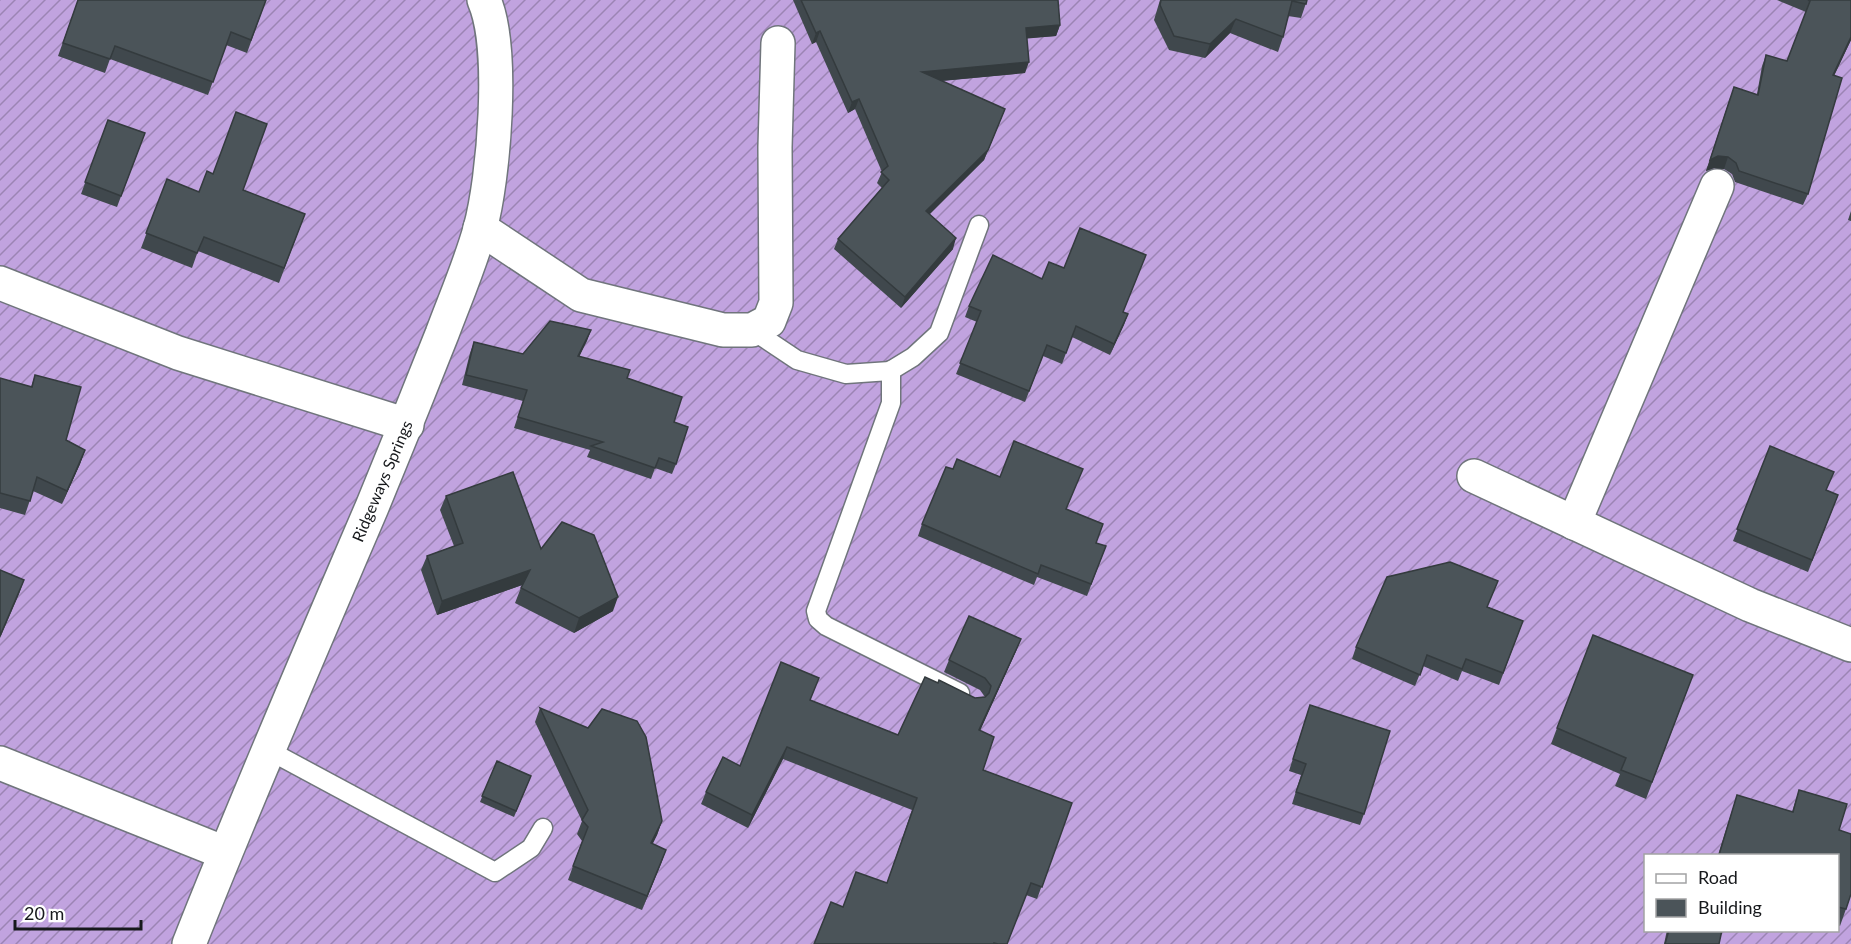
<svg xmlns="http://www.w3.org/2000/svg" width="1851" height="944" viewBox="0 0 1851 944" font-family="Lato,sans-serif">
<defs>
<pattern id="garden-furrows" width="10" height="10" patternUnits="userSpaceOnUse" patternTransform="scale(1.5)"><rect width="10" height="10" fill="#c1a3df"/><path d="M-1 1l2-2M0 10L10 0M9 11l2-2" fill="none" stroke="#9c84b4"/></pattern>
</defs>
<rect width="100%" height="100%" fill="#dfe5ee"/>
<!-- garden -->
<path fill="url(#garden-furrows)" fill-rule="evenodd" d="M0 0H1851V944H0ZM1646 856H1838V930H1646Z"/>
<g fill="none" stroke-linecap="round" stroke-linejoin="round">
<defs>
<g id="service">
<path d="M752 330 797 360 846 374 890 371 913 357 939 333 979 225"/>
<path d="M891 370V403L816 611 818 619 826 626 960 693"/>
<path d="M268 750 495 872 531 848 543 828"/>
</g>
<g id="minor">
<path d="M480 228 581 295 723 330H752L769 321 776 303 775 147 778 43"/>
<path d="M0 283 178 353 407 425"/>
<path d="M1474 476 1750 605 1851 645"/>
<path d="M1574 523 1717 186"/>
<path d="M0 763 225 853"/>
<path d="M189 944C247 797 310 652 372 507 396 449 419 392 442 334 455 299 470 265 480 229 494 178 505 48 484 0"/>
</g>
</defs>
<!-- service casing -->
<use href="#service" stroke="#70757c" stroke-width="21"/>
<!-- minor casing -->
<use href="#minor" stroke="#70757c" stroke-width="36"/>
<!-- service -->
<use href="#service" stroke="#fff" stroke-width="18"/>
<!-- minor -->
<use href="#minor" stroke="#fff" stroke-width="33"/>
</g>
<!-- wall -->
<g fill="#40484d">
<path d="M78 0H266L247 53 226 45 208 95 110 59 105 73 58 56Z"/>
<path d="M793 0H1058L1060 25 1056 36 1027 38 1025 73 942 81 1005 109 984 160 929 214 953 249 901 308 834 249 838 239 882 188 877 183 882 172 855 109 848 113 816 42 812 44Z"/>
<path d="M1160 0H1307L1301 18 1288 16 1283 37 1278 52 1230 33 1205 58 1169 50 1154 20Z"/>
<path d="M1777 0H1851V40L1834 76 1808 194 1803 205 1735 182 1732 174 1724 169 1714 168 1706 171 1730 98 1757 94 1762 66 1766 55 1787 61 1806 12Z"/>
<path d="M108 120 145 133 117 207 81 194Z"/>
<path d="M167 179 199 192 243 190 305 214 279 283 198 251 192 268 141 248Z"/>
<path d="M1851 211V221L1848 220Z"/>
<path d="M1042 279 1128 314 1110 355 1072 337 1062 364 1043 356 1025 402 956 374 977 322 965 317 969 306Z"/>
<path d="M591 330 579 357 627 379 674 422 676 464 672 474 655 468 651 479 587 457 590 450 514 428 523 401 462 385 470 353 474 342 523 354Z"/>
<path d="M35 375 66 440 85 450 80 464 62 504 33 491 25 515 0 508V378L31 387Z"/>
<path d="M1770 446 1827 491 1838 495 1808 572 1733 541Z"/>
<path d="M446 496 541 549 613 611 574 633 515 603 522 585 437 615 421 570 427 556 454 546 440 510Z"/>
<path d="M1067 509 1096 543 1106 546 1087 596 1037 577 1034 585 918 536 922 524Z"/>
<path d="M1488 607 1523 621 1499 685 1462 671 1458 681 1423 666 1415 686 1352 659 1356 647Z"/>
<path d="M1021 639 1016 651 980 730 983 770 1072 803 1037 899 1026 895 1007 944H814L843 907 887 883 912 810 783 759 748 828 701 804 706 792 740 766 810 700 898 735 975 698 985 697 980 690 944 672 949 660Z"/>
<path d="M1693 675 1646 799 1615 786 1620 774 1551 744 1557 728Z"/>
<path d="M540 708 662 821 657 835 652 844 666 850 642 910 568 880 582 841 577 834 582 821 535 722Z"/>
<path d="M1306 717 1364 814 1360 825 1292 804 1301 775 1289 771Z"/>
<path d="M497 761 531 776 514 817 480 802Z"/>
<path d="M1799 790 1839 830 1846 909 1840 926 1838 925V855H1718L1737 795 1792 812Z"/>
<path d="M1667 930H1722L1719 944H1664Z"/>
</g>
<!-- shaded-wall -->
<g fill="#343b3e">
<path d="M1236 19 1230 33 1205 58 1210 44Z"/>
<path d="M1060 25 1056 36 1022 39 1026 28Z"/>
<path d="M820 31 816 42 812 44 816 33Z"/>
<path d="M1851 37V40L1829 86 1833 75Z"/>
<path d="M1029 62 1025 73 918 83 922 72Z"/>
<path d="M859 99 855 109 848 113 852 102Z"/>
<path d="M1005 109 984 160 922 222 926 211Z"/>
<path d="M1718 156 1728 157 1724 169 1714 168 1706 171 1710 160Z"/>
<path d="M956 238 953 249 901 308 905 297Z"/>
<path d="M1128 314 1124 325 1110 355 1114 344Z"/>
<path d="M591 330 587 341 574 367 578 356Z"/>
<path d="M85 450 80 464 62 504 67 491Z"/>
<path d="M530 570 525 584 437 615 442 601Z"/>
<path d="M24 580 19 594 0 638V636Z"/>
<path d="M618 597 613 611 574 633 579 618Z"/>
<path d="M1021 639 1016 651 975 742 979 730Z"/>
<path d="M787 747 783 759 748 828 752 815Z"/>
<path d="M662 821 657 835 646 858 651 843Z"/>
<path d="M666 850 661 864 642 910 647 896Z"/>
</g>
<!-- building -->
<g fill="#4b5459" stroke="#343b3e" stroke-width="1.5">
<path d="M78 0H266L251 40 231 32 213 82 115 46 110 59 63 43Z"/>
<path d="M801 0H1058L1060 25 1026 28 1029 62 922 72 1005 109 988 150 926 211 956 238 905 297 838 239 889 180 881 172 888 166 859 99 852 102 820 31 816 33Z"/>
<path d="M1161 0H1307L1306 4 1292 1 1283 37 1236 19 1210 44 1174 36 1160 5Z"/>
<path d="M1808 0H1851V37L1833 75 1842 78 1808 194 1739 171 1736 163 1728 157 1718 156 1710 160 1734 87 1758 95 1766 55 1787 61 1810 1Z"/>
<path d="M236 112 267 124 243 190 305 214 284 268 204 237 197 253 146 233 167 179 199 192 207 171 213 174Z"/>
<path d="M108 120 145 133 121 196 85 182Z"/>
<path d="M1080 228 1146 255 1123 312 1128 314 1114 344 1076 326 1066 353 1047 345 1029 391 960 363 981 311 969 306 993 255 1042 279 1049 262 1064 268Z"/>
<path d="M550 321 591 330 578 356 630 370 627 378 682 397 674 422 688 427 676 464 659 458 655 468 591 446 603 442 518 417 527 390 466 375 474 342 523 354Z"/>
<path d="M35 375 81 387 66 440 85 450 67 491 37 477 30 501 0 493V378L32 387Z"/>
<path d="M1014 441 1083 469 1066 509 1103 524 1096 543 1106 546 1091 584 1041 565 1038 574 922 524 946 467 953 469 957 459 1000 477Z"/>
<path d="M1770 446 1834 472 1826 490 1838 495 1812 560 1737 529Z"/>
<path d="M513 472 541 549 562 522 594 535 618 597 579 618 521 588 530 570 442 601 427 556 463 543 446 496Z"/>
<path d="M1450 562 1498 581 1487 607 1523 621 1503 673 1466 659 1462 669 1427 655 1420 675 1356 647 1387 577Z"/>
<path d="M0 570 24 580 0 636Z"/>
<path d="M969 616 1021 639 979 730 994 737 983 770 1072 803 1042 887 1031 883 1007 944H998L994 943V944H814L831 902 843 907 856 872 887 883 917 798 787 747 752 815 706 792 723 757 740 766 781 662 819 678 810 700 898 735 925 677 938 683 939 680 975 698 985 697 989 693 991 686 985 678 949 660Z"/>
<path d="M1593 635 1693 675 1652 782 1621 770 1626 758 1557 728Z"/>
<path d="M1310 705 1390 731 1364 814 1296 792 1306 764 1293 759Z"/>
<path d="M540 708 588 728 602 709 637 721 646 737 662 821 651 843 666 850 647 896 573 866 588 827 582 820 588 810Z"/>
<path d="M497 761 531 776 516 811 482 796Z"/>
<path d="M1799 790 1847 804 1839 830 1851 834V894L1846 909 1838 907V855H1719L1737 795 1793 812Z"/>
<path d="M1669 930H1722L1719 944H1665Z"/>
</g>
<g text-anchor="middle" stroke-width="6" stroke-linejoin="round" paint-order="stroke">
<!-- street labels -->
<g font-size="16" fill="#17191c" stroke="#fff">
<text transform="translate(382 481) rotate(-67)" y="6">Ridgeways Springs</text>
</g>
</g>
<!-- legend -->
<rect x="1644" y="854" width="195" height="78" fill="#ffffff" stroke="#a2a3a4" stroke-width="1.5"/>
<rect x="1656" y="874" width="30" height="9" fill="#ffffff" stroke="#a2a3a4" stroke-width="1.5"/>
<text x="1698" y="884" font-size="18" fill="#17191c">Road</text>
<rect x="1656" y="899" width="30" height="18" fill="#4b5459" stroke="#a2a3a4" stroke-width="1.5"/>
<text x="1698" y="914" font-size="18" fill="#17191c">Building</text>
<!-- scale -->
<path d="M15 920v9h126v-9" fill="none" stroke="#17191c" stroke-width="3"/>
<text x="24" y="920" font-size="18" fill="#17191c" stroke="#ffffff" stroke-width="4.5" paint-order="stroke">20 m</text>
</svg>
